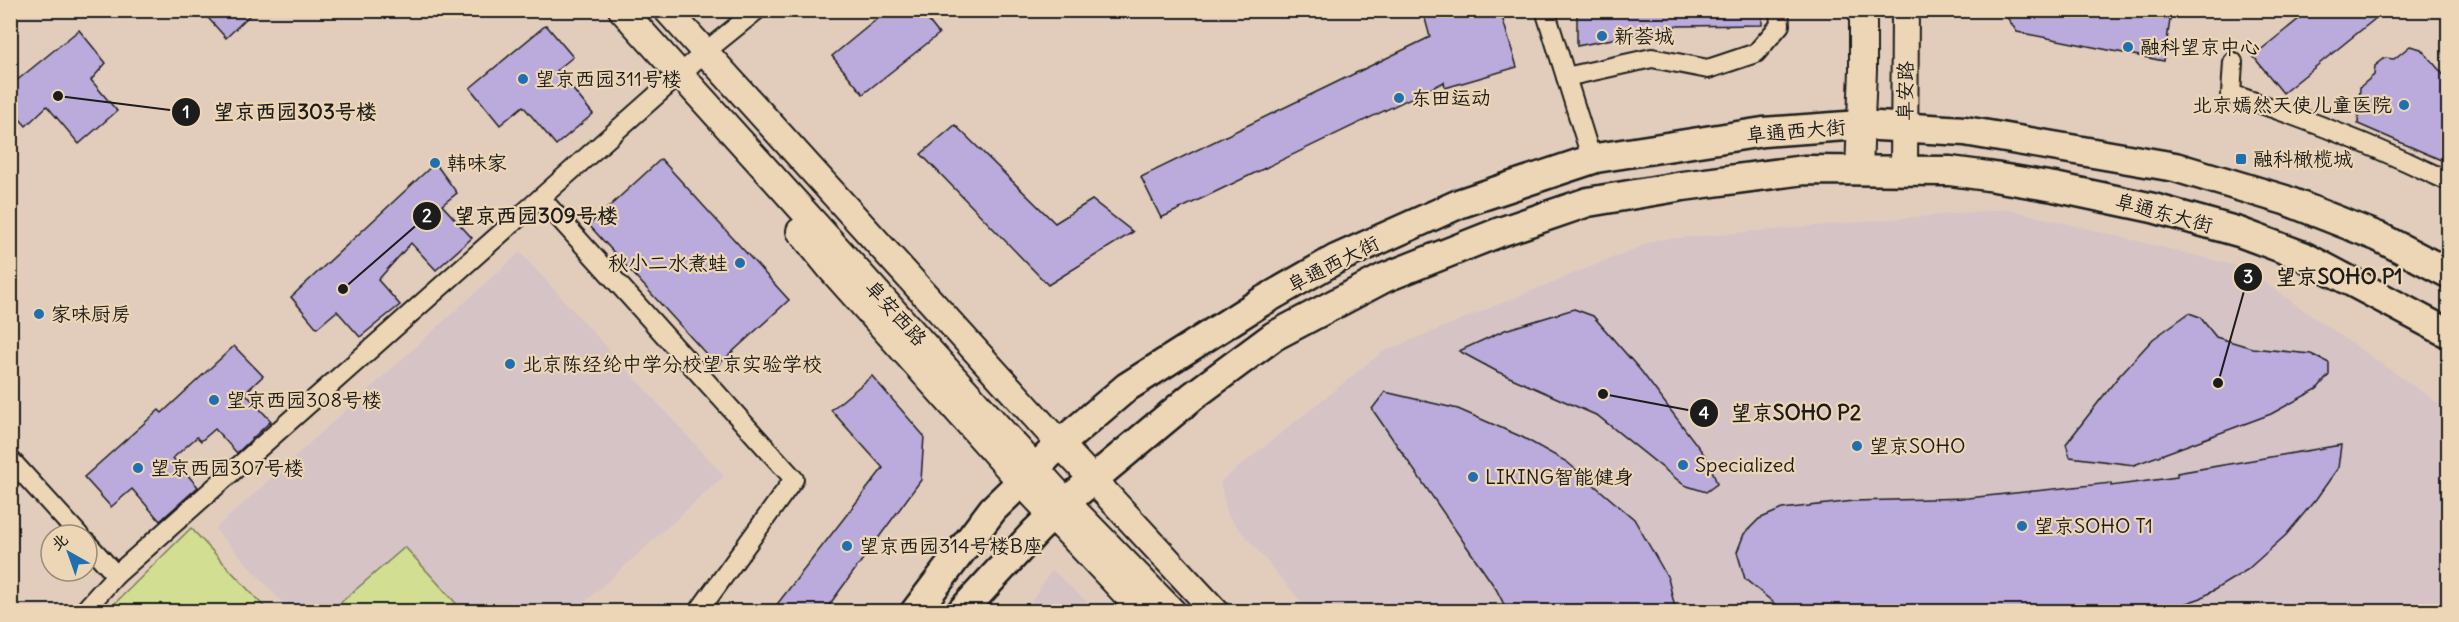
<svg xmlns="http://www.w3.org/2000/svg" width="2459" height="622" viewBox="0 0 2459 622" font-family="Delius,'LXGW WenKai TC',sans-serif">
<rect width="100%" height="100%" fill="#e2cdbd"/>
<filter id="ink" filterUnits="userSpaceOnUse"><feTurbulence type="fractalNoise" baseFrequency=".0167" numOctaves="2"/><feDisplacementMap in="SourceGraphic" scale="12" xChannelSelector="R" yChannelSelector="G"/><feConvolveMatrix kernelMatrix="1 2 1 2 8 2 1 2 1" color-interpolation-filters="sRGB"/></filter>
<g filter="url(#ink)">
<!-- built -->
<g fill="#d6c3c6">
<path d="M2008 209 2242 267 2448 410V611H1309L1228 516 1220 482 1382 352 1656 240Z"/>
<path d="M520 252 724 476 575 611H290L215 529Z"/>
<path d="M1052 570 1097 611H1025Z"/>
</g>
<!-- green -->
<g fill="#d2de91" stroke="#777d56" stroke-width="1.5">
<path d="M191 528 268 611H107Z"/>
<path d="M405 547 463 611H331Z"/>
</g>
<!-- building -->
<g fill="#baabdc" stroke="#1c1c1c" stroke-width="1.5">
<path d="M201 10H255L226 38Z"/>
<path d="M888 10H920L939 34 863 94 832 56Z"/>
<path d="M1439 10H1500L1517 67 1445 88 1444 82 1161 218 1141 177 1430 37 1424 15Z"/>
<path d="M1577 10H1762V25L1678 26 1577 46Z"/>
<path d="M2002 10H2158L2171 13 2164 61 2017 32Z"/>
<path d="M2310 10H2386L2283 93 2253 56Z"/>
<path d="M546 25 573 57 557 70 593 114 556 145 523 106 500 125 470 88Z"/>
<path d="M79 30 106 63 91 80 117 111 79 144 47 106 26 126 10 108V86Z"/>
<path d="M2410 46 2421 49 2448 80V163L2358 124 2360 87 2374 75 2375 66 2385 58 2394 59Z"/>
<path d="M955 125 1055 223 1092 200 1133 232 1048 285 921 154Z"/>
<path d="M661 159 789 300 717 366 589 225Z"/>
<path d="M435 163 457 193 442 205 472 238 436 270 411 243 378 280 400 305 360 337 337 311 317 328 291 297Z"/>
<path d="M1574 309 1593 316 1641 371 1709 461 1717 484 1706 492 1684 485 1598 416 1498 372 1459 351 1505 330Z"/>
<path d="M2189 313 2200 317 2216 337 2252 348 2311 354 2329 363V375L2317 389 2271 414 2134 465 2070 457 2066 444 2118 377 2153 339Z"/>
<path d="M234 346 263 376 245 393 271 421 237 453 215 429 201 441 197 437 173 458 198 487 160 521 132 489 111 507 84 477 159 410 162 413Z"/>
<path d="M872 376 924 436 921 480 824 612H771L883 468 831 410Z"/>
<path d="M1385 392 1458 409 1522 437 1567 462 1634 519 1668 578 1676 612H1508L1496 589 1372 409Z"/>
<path d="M2341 445 2338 468 2316 499 2286 535 2247 570 2201 598 2161 612H1785L1745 579 1737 552 1744 534 1759 519 1782 509 1854 501 1968 498 2111 483V486L2177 477V473Z"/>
</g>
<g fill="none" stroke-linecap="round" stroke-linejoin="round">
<defs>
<g id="street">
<path d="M1545 10 1592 160"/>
<path d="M2233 62 2231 94C2305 118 2378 147 2448 181"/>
<path d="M1566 77 1652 58 1708 69 1756 53 1780 25 1779 10"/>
<path d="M541 198 794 479 698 612"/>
<path d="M10 459 79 535"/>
<path d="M87 543 116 575"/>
<path d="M83 612 116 575 705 52 757 10"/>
</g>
<g id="secondary">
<path d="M622 10 1066 502 1173 612"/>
<path d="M667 10 1060 444 1216 612"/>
<path d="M1859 170 1863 70V10"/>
<path d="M1904 171 1905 10"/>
<path d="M800 231 831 269 1021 482 1143 612"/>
</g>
<g id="primary">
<path d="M915 612 993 509 1060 444 1127 387 1261 302 1336 259 1461 203 1596 158 1763 132 1860 125 1965 131 2175 167 2285 200 2379 237 2448 273"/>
<path d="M961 612 1036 531 1066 502 1193 396 1274 336 1384 278 1500 232 1588 202 1683 186 1804 170 1950 171 1988 176 2054 187 2153 208 2239 232 2303 256 2448 333"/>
</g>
</defs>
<!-- street casing -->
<use href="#street" stroke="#1c1c1c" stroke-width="22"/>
<!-- secondary casing -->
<use href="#secondary" stroke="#1c1c1c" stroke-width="30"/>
<!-- primary casing -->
<use href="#primary" stroke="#1c1c1c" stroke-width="33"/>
<!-- street -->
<use href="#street" stroke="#ecd6b5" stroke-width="18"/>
<!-- secondary -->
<use href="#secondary" stroke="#ecd6b5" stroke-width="26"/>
<!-- primary -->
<use href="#primary" stroke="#ecd6b5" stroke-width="28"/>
</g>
</g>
<!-- markers -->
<g fill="#1f6fb2" stroke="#ecd6b5" stroke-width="2">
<circle cx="1602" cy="36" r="6"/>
<circle cx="2128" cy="47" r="6"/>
<circle cx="523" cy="79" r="6"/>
<circle cx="1399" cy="98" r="6"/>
<circle cx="2404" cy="105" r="6"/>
<rect x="2235" y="153" width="12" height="12" rx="3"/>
<circle cx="435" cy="163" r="6"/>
<circle cx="740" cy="263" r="6"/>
<circle cx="39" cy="314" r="6"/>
<circle cx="510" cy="364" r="6"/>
<circle cx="214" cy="400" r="6"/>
<circle cx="1857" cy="446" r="6"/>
<circle cx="1683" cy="465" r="6"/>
<circle cx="138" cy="468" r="6"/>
<circle cx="1473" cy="477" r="6"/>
<circle cx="2022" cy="526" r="6"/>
<circle cx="847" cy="546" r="6"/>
</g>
<g text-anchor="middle" stroke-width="4.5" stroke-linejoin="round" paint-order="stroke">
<!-- poi labels -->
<g font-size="20" fill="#1c1c1c" stroke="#ecd6b5" text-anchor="start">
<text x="1614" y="43">新荟城</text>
<text x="2140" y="54">融科望京中心</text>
<text x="535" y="86">望京西园311号楼</text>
<text x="1411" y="105">东田运动</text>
<text x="2392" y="112" text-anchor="end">北京嫣然天使儿童医院</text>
<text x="2253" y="166">融科橄榄城</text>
<text x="447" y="170">韩味家</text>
<text x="728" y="270" text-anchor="end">秋小二水煮蛙</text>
<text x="51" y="321">家味厨房</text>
<text x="522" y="371">北京陈经纶中学分校望京实验学校</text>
<text x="226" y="407">望京西园308号楼</text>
<text x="1869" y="453">望京SOHO</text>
<text x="1695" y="472">Specialized</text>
<text x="150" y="475">望京西园307号楼</text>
<text x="1485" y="484">LIKING智能健身</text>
<text x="2034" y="533">望京SOHO T1</text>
<text x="859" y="553">望京西园314号楼B座</text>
</g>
<!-- street labels -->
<g font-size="20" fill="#1c1c1c" stroke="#ecd6b5">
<text transform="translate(1905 91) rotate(-89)" y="7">阜安路</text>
<text transform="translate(1796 131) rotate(-5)" y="7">阜通西大街</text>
<text transform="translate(2164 213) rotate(15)" y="7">阜通东大街</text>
<text transform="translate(1333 264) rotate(-27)" y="7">阜通西大街</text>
<text transform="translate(896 313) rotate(48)" y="7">阜安西路</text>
</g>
</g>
<!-- callouts -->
<path fill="none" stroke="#1c1c1c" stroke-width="2" d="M58 96L186 112M343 289L427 216M2218 383L2248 277M1603 394L1704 413"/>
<g fill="#1c1c1c" stroke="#ecd6b5" stroke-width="2">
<circle cx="58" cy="96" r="6"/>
<circle cx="343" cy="289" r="6"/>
<circle cx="2218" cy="383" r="6"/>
<circle cx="1603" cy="394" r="6"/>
<circle cx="186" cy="112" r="15"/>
<circle cx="427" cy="216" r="15"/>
<circle cx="2248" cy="277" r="15"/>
<circle cx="1704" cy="413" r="15"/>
</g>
<g font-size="18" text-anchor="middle" font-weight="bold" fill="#fff">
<text x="186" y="118">1</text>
<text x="427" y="222">2</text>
<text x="2248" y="283">3</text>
<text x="1704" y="419">4</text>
</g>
<g font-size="21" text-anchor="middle" font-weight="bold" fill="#1c1c1c" stroke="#ecd6b5" stroke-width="4.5" stroke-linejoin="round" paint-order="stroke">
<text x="295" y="119">望京西园303号楼</text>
<text x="536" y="223">望京西园309号楼</text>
<text x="2339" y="284">望京SOHO P1</text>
<text x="1796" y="420">望京SOHO P2</text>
</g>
<!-- margin -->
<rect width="2459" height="622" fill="none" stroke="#ecd6b5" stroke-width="36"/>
<rect x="18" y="18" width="2423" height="586" fill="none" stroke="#1c1c1c" stroke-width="2" filter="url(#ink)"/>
<!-- north arrow -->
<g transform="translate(69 553) rotate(320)"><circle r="28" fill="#ecd6b5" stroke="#998c78" stroke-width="1.5"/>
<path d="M0-4.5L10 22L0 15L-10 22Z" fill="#1f6fb2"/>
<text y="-9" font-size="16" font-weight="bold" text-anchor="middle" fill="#1c1c1c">北</text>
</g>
</svg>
